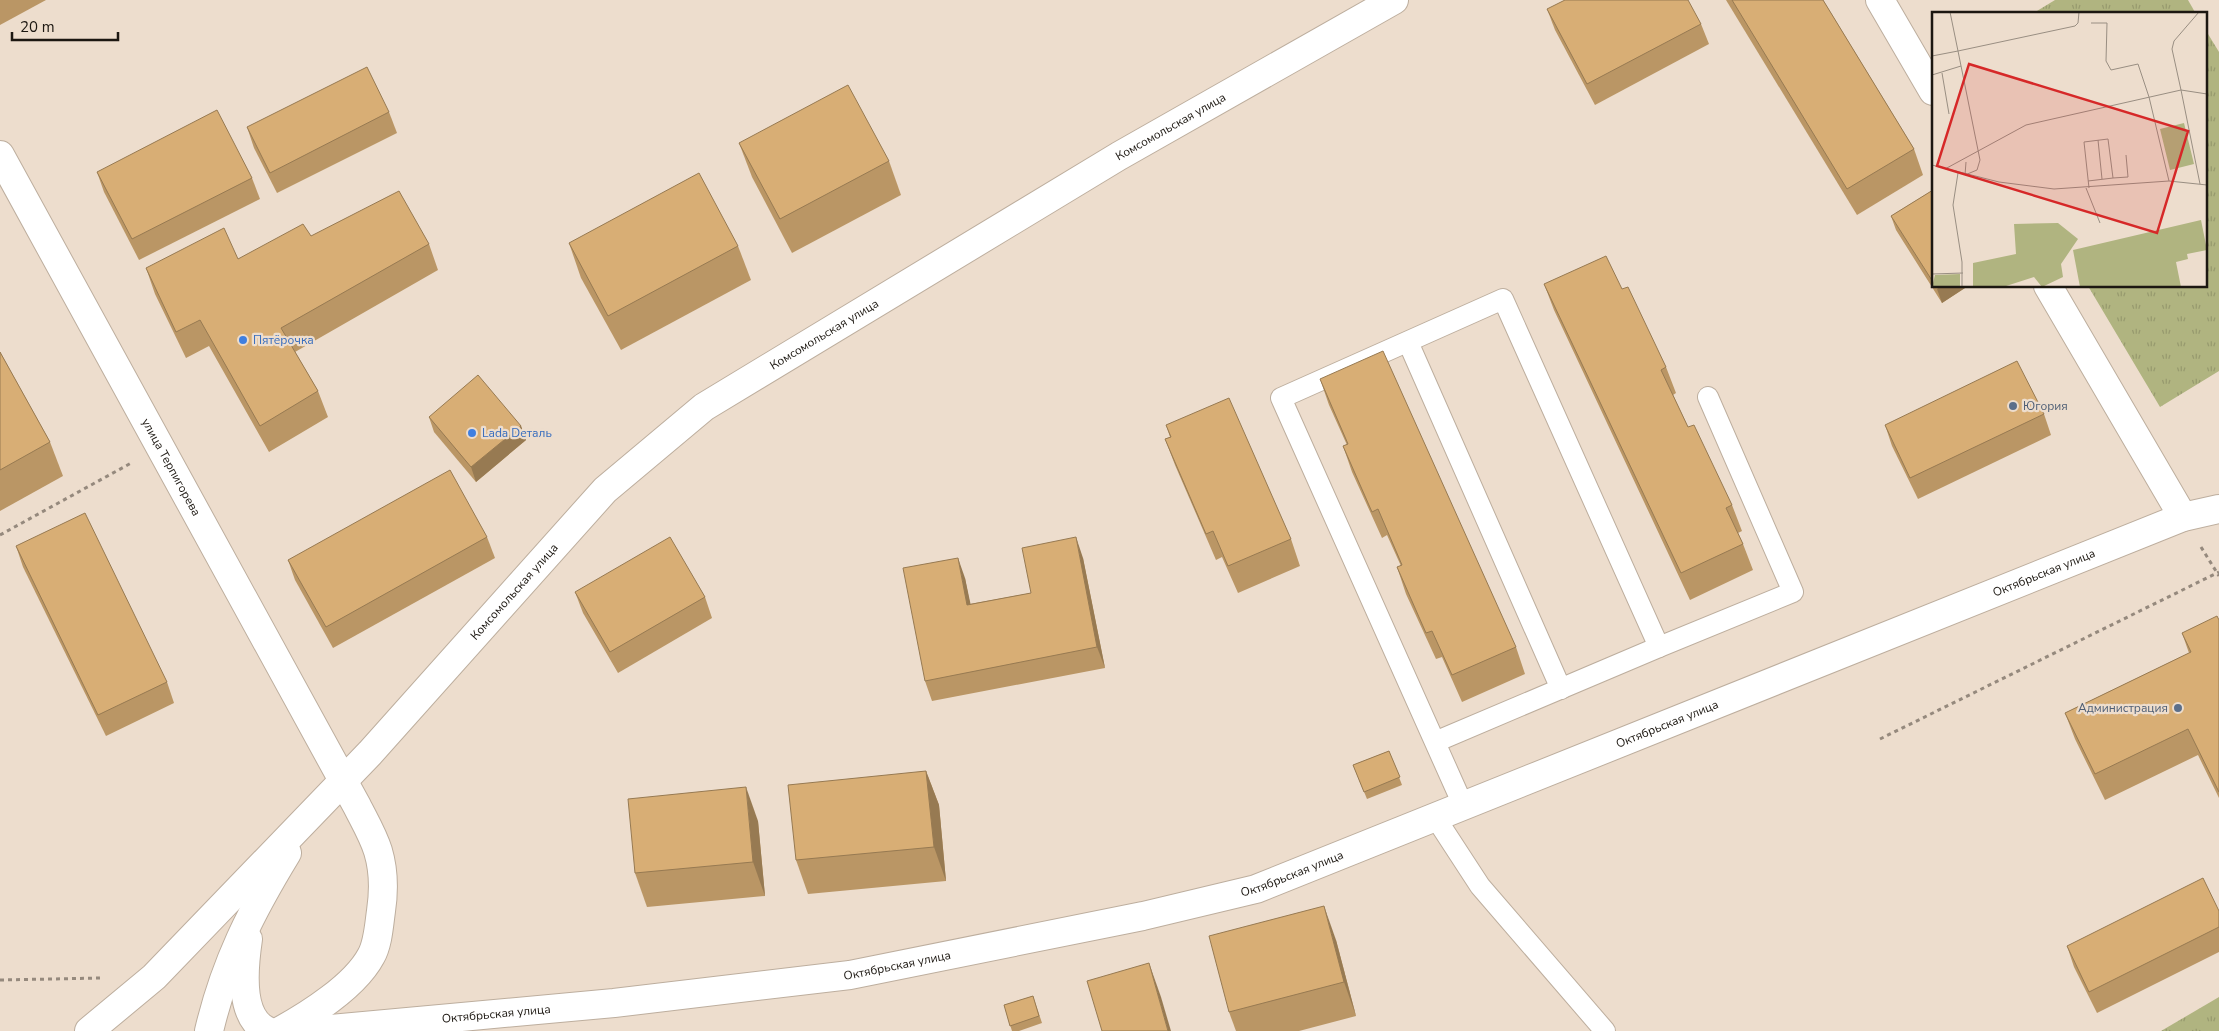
<svg xmlns="http://www.w3.org/2000/svg" width="2219" height="1031" viewBox="0 0 2219 1031" font-family="'Nunito Sans',sans-serif">
<defs>
<pattern id="park-tufts" width="24" height="20" patternUnits="userSpaceOnUse" patternTransform="scale(1.25)"><rect width="24" height="20" fill="#b0b480"/><path d="M3 7l-1-3M5 7V3M7 7l1-3M15 17l-1-3M17 17v-4M19 17l1-3" fill="none" stroke="#979a6e"/></pattern>
</defs>
<rect width="100%" height="100%" fill="#edddcd"/>
<!-- park -->
<g fill="url(#park-tufts)">
<path d="M2055 0H2188L2196 14H2032Z"/>
<path d="M2205 29 2219 52V371L2160 407 2088 286H2205Z"/>
<path d="M2219 997V1031H2161Z"/>
</g>
<g fill="none" stroke-linecap="round" stroke-linejoin="round">
<defs>
<g id="lane">
<path d="M1408 342 1561 689"/>
<path d="M1659 647 1793 592 1708 397"/>
<path d="M1435 742 1659 647 1503 299 1281 398 1463 805"/>
<path d="M1435 817 1480 886 1605 1031"/>
</g>
<g id="street">
<path d="M1880 0 1933 91"/>
<path d="M2048 286 2183 517"/>
</g>
<g id="secondary">
<path id="s1" d="M0 155 357 806C364 820 373 835 378 851 384 871 384 891 381 911 379 925 378 944 371 956 355 986 309 1015 280 1031"/>
<path d="M248 939C244 966 238 1018 268 1031"/>
<path id="s2" d="M89 1031 154 977 370 753 605 490 704 407 1119 156 1394 0"/>
<path d="M209 1031C225 963 251 912 287 853"/>
<path id="s3" d="M309 1031 614 1003 850 975 1143 916 1256 889 2183 517 2219 509"/>
</g>
</defs>
<!-- lane casing -->
<use href="#lane" stroke="#bdae9e" stroke-width="22"/>
<!-- street casing -->
<use href="#street" stroke="#bdae9e" stroke-width="30"/>
<!-- secondary casing -->
<use href="#secondary" stroke="#bdae9e" stroke-width="30"/>
<!-- path -->
<g stroke="#95897d" stroke-width="3" stroke-dasharray="4 4" stroke-linecap="butt">
<path d="M0 535 133 462"/>
<path d="M2201 547 2219 576"/>
<path d="M1880 739 2219 572"/>
<path d="M0 980 102 978"/>
</g>
<!-- lane -->
<use href="#lane" stroke="#fff" stroke-width="20"/>
<!-- street -->
<use href="#street" stroke="#fff" stroke-width="28"/>
<!-- secondary -->
<use href="#secondary" stroke="#fff" stroke-width="28"/>
</g>
<!-- wall -->
<g fill="#ba9665">
<path d="M0 0H46L0 25Z"/>
<path d="M1726 0H1823L1914 149 1923 175 1857 215Z"/>
<path d="M1547 9 1701 24 1709 44 1595 105 1555 30Z"/>
<path d="M389 112 397 133 277 193 254 148 247 127Z"/>
<path d="M739 143 889 161 901 195 792 253 752 177Z"/>
<path d="M97 172 252 178 260 199 139 260 104 192Z"/>
<path d="M1933 190V286H1968L1942 303 1896 230 1891 216Z"/>
<path d="M311 236 429 244 438 270 295 352 318 391 328 417 269 452 209 346 186 358 155 294 146 268 238 259Z"/>
<path d="M569 243 738 246 751 280 621 350 581 278Z"/>
<path d="M1544 284 1622 289 1666 367 1676 393 1673 395 1688 427 1732 505 1742 531 1738 533 1743 544 1753 570 1690 600 1554 310Z"/>
<path d="M0 352 50 442 63 476 0 511Z"/>
<path d="M1320 379 1516 647 1525 674 1462 702 1442 657 1436 659 1406 594 1397 567 1401 566 1387 535 1382 538 1352 472 1343 446 1347 445 1329 405Z"/>
<path d="M2044 414 2051 435 1918 499 1892 446 1885 425Z"/>
<path d="M429 417 521 426 526 440 476 482 434 432Z"/>
<path d="M1166 425 1291 539 1300 566 1238 593 1222 557 1216 560 1175 465 1165 439 1170 437Z"/>
<path d="M487 537 495 558 333 648 295 580 288 560Z"/>
<path d="M16 546 167 682 174 703 106 736 23 567Z"/>
<path d="M1083 558 1105 668 932 701 925 681 965 578 970 604 1031 593Z"/>
<path d="M575 592 705 597 712 618 618 673 583 613Z"/>
<path d="M2219 620V798L2198 755 2105 800 2075 739 2065 713 2189 653 2182 633Z"/>
<path d="M1389 751 1402 785 1367 799 1353 765Z"/>
<path d="M926 771 939 805 946 881 808 894 796 860Z"/>
<path d="M758 821 765 896 647 907 635 873Z"/>
<path d="M2219 911V952L2097 1013 2074 967 2067 946Z"/>
<path d="M1336 940 1356 1016 1299 1031H1236L1229 1012Z"/>
<path d="M1033 996 1042 1023 1019 1031H1012L1004 1005Z"/>
</g>
<!-- shaded-wall -->
<g fill="#977a52">
<path d="M1941 286H1968L1942 303 1937 289Z"/>
<path d="M521 426 526 440 476 482 471 467Z"/>
<path d="M1076 537 1083 558 1105 668 1097 647Z"/>
<path d="M958 558 965 578 975 625 967 605Z"/>
<path d="M926 771 939 805 946 881 934 847Z"/>
<path d="M746 787 758 821 765 896 753 862Z"/>
<path d="M1324 906 1336 940 1356 1016 1344 982Z"/>
<path d="M1149 963 1161 997 1171 1031H1168Z"/>
</g>
<!-- building -->
<g fill="#d8ae75" stroke="#977a52">
<path d="M1565 0H1688L1701 24 1587 84 1547 9Z"/>
<path d="M1732 0H1823L1914 149 1847 189Z"/>
<path d="M367 67 389 112 270 173 247 127Z"/>
<path d="M848 85 889 161 780 219 739 143Z"/>
<path d="M217 110 252 178 132 239 97 172Z"/>
<path d="M699 173 738 246 608 316 569 243Z"/>
<path d="M1933 190V282L1891 216Z"/>
<path d="M399 191 429 244 281 328 318 391 260 426 200 320 176 332 146 268 224 228 238 259 303 224 311 236Z"/>
<path d="M1606 256 1622 289 1628 287 1666 367 1661 370 1688 427 1694 425 1732 505 1726 508 1743 544 1681 573 1544 284Z"/>
<path d="M1383 351 1516 647 1452 675 1432 631 1426 633 1397 567 1402 565 1378 509 1372 512 1343 446 1348 444 1320 379Z"/>
<path d="M0 352 50 442 0 470Z"/>
<path d="M2017 361 2044 414 1910 478 1885 425Z"/>
<path d="M478 375 521 426 471 467 429 417Z"/>
<path d="M1229 398 1291 539 1228 566 1213 531 1206 534 1165 439 1171 437 1166 425Z"/>
<path d="M450 470 487 537 326 627 288 560Z"/>
<path d="M85 513 167 682 98 715 16 546Z"/>
<path d="M670 537 705 597 610 652 575 592Z"/>
<path d="M1076 537 1097 647 925 681 903 568 958 558 967 605 1031 593 1022 548Z"/>
<path d="M2217 616 2219 620V792L2188 729 2095 774 2065 713 2191 652 2182 633Z"/>
<path d="M1389 751 1400 777 1364 792 1353 765Z"/>
<path d="M926 771 934 847 796 860 788 785Z"/>
<path d="M746 787 753 862 635 873 628 799Z"/>
<path d="M2203 878 2219 911V927L2089 992 2067 946Z"/>
<path d="M1324 906 1344 982 1229 1012 1209 936Z"/>
<path d="M1149 963 1168 1031H1102L1087 981Z"/>
<path d="M1033 996 1039 1016 1010 1026 1004 1005Z"/>
</g>
<!-- markers -->
<g fill="#3f7fe0" stroke="#edddcd" stroke-width="2">
<circle cx="243" cy="340" r="5"/>
<circle cx="472" cy="433" r="5"/>
</g>
<g fill="#5c6f8a" stroke="#edddcd" stroke-width="2">
<circle cx="2013" cy="406" r="5"/>
<circle cx="2178" cy="708" r="5"/>
</g>
<g text-anchor="middle" stroke-width="4.5" stroke-linejoin="round" paint-order="stroke">
<!-- street labels -->
<g font-size="12" fill="#1c1711" stroke="#edddcd">
<text dy="4" stroke="none"><textPath href="#s2" startOffset="1422">Комсомольская улица</textPath></text>
<text dy="4" stroke="none"><textPath href="#s2" startOffset="1018">Комсомольская улица</textPath></text>
<text dy="4" stroke="none"><textPath href="#s1" startOffset="356">улица Терпигорева</textPath></text>
<text dy="4" stroke="none"><textPath href="#s3" startOffset="1808">Октябрьская улица</textPath></text>
<text dy="4" stroke="none"><textPath href="#s2" startOffset="612">Комсомольская улица</textPath></text>
<text dy="4" stroke="none"><textPath href="#s3" startOffset="1402">Октябрьская улица</textPath></text>
<text dy="4" stroke="none"><textPath href="#s3" startOffset="998">Октябрьская улица</textPath></text>
<text dy="4" stroke="none"><textPath href="#s3" startOffset="592">Октябрьская улица</textPath></text>
<text dy="4" stroke="none"><textPath href="#s3" startOffset="188">Октябрьская улица</textPath></text>
</g>
<!-- shop labels -->
<g font-size="12" fill="#366cbe" stroke="#edddcd" text-anchor="start">
<text x="253" y="344">Пятёрочка</text>
<text x="482" y="437">Lada Dеталь</text>
</g>
<!-- service labels -->
<g font-size="12" fill="#4e5e75" stroke="#edddcd" text-anchor="start">
<text x="2023" y="410">Югория</text>
<text x="2168" y="712" text-anchor="end">Администрация</text>
</g>
</g>
<!-- overview -->
<g transform="translate(1932 12)">
<rect width="275" height="275" fill="#edddcd"/>
<path d="M126 211 146 227 129 252 131 265 110 275 102 265 71 275H41V251L84 242 82 212ZM28 262V275H0L3 263Z" fill="#b0b480"/>
<path d="M252 111 262 152 238 158 228 117ZM269 208 275 238 255 242 256 247 244 250 249 275H148L141 238Z" fill="#b0b480"/>
<path fill="none" stroke="#998e82" stroke-width="1" d="M18 0 26 39 143 14 146 11 147 0M267 0 242 29 240 37 249 78 275 82M159 11H175L174 49 179 58 206 52 217 85 237 169M0 44 26 39 48 148 45 158 33 163 34 150M10 61 17 102M0 63 29 54M166 128 170 167M0 153 67 170 122 177 237 169 275 173M13 157 94 113 249 78 268 172M26 161 21 193 30 250V275M181 166 196 165 194 143M156 169 181 166 176 127 152 130 157 176M154 176 168 211M0 262 31 261"/>
<path fill="#d62828" fill-opacity="0.15" stroke="#d62828" stroke-width="2.5" d="M37 52 256 119 225 221 5 154Z"/>
<rect width="275" height="275" fill="none" stroke="#1c1711" stroke-width="2.5"/>
</g>
<!-- scale -->
<path d="M12 32v8h106v-8" fill="none" stroke="#1c1711" stroke-width="2.5"/>
<text x="20" y="32" font-size="15" fill="#1c1711" stroke="#edddcd" stroke-width="4" paint-order="stroke">20 m</text>
</svg>
